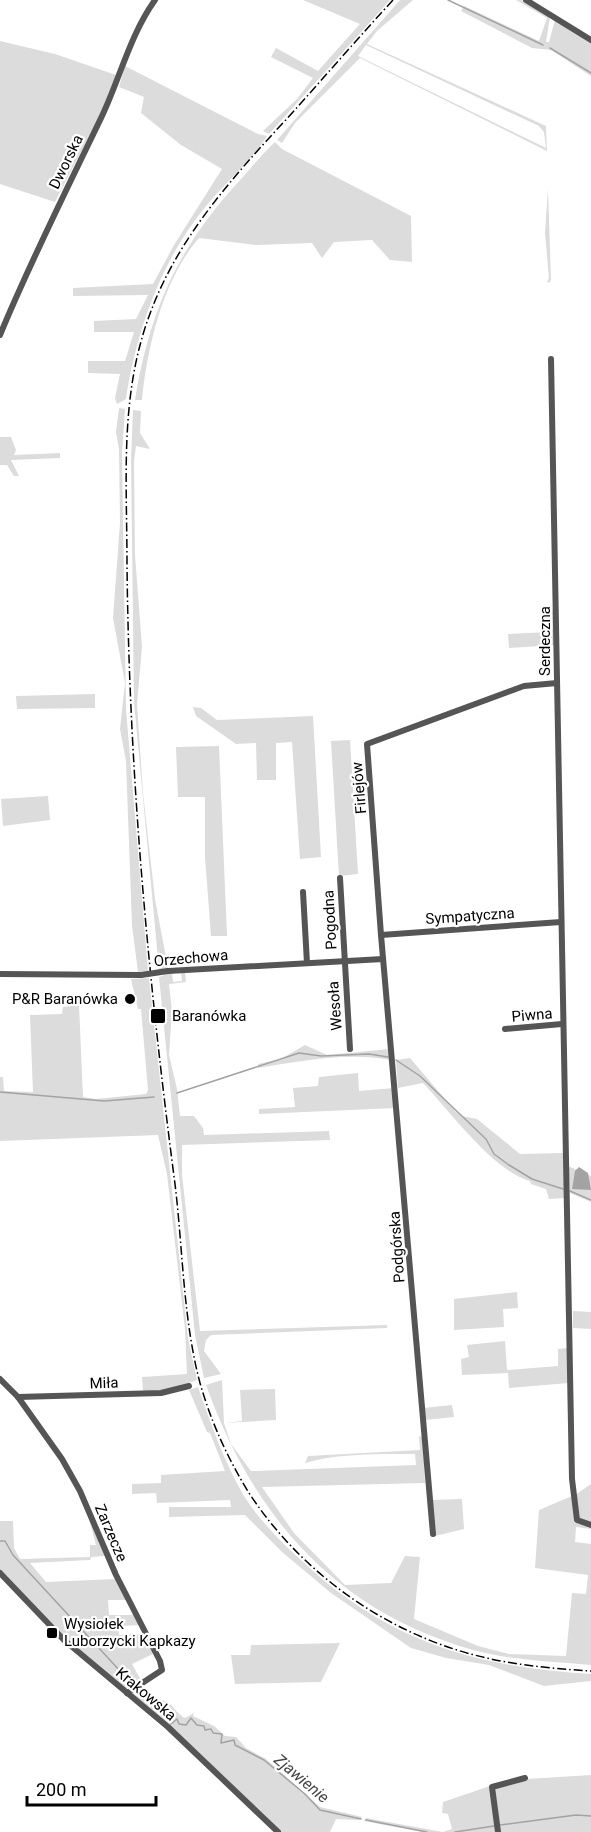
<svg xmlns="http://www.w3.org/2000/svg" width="591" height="1832" viewBox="0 0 591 1832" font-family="Roboto,sans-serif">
<rect width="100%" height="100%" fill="#fff"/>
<!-- green -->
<g fill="#dcdcdc" fill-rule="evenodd">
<path d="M303 0H390L269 134 263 131 297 99 313 78 271 57 276 48 318 71 360 24Z"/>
<path d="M400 0H413L377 31 367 44 546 126 547 151 360 58 295 123 282 143 277 140ZM366 45 539 126 544 132 546 148 358 56Z"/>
<path d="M516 0H521L550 17 546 42H549L555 20 591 42V76L551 50 532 48 461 11 464 6 539 41 547 18Z"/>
<path d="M0 41 55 54 116 75 99 117 55 202 0 184Z"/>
<path d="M125 66 258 134 267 136C252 161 226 182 207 205 162 258 136 331 126 399L117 404 115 398 120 374 88 373V361H125L134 332H94V321L136 319 148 295 73 296V288L153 284 174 245 222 169 181 145 141 113 144 97 119 87Z"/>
<path d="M275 142 282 149 411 216 412 262 390 260 372 240 334 242 322 258 312 243 257 245 199 238C163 279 147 348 142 400H135C150 309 178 247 241 179 252 167 263 153 275 142Z"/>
<path d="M548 189 551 280 549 283 547 282 549 278 545 233Z"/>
<path d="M119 408 125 409 122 453 126 709 148 971 138 972 132 926 126 761 120 729 125 683 113 618 120 523 119 449 116 432Z"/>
<path d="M133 410 141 411 140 433 150 449 136 446 134 461 135 555 142 647 137 704 143 793 155 899 168 968 159 970 134 702 131 459Z"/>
<path d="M0 437H11L16 450 14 455 60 453V458L11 460 19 476H14L7 465H0Z"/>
<path d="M554 608 555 645 509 648 508 634 549 632V612Z"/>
<path d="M95 694V708L17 709 16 696Z"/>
<path d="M193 707 201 708 217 720 313 716 321 857 300 859 292 742 276 743V780H257L256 743 236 744 196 716Z"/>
<path d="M350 740 358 874 339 876 331 741Z"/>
<path d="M219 746 227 936H211L205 857V797H178L176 747Z"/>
<path d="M48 796 50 820 3 826 1 799Z"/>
<path d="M181 971 185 972 186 982 169 984 172 1011 169 1055 177 1089 180 1116H194L203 1128 204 1135 329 1131 330 1140 182 1145V1175L200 1331 387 1325V1328L211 1335 206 1340 204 1351 221 1374 204 1378 195 1335 159 977 172 972 173 982 182 981Z"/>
<path d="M149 978 188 1338 197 1380 167 1390 143 1392 142 1377 187 1374 185 1329 167 1174 158 1135 0 1141V1077H3L4 1091 33 1092 30 1015 62 1014 63 1007 79 1005 83 1097 96 1099 146 1094 148 1090 141 1009H138L131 979Z"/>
<path d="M305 1045 327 1055 390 1049 391 1060C347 1052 302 1061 258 1068V1064L281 1059Z"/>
<path d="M410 1058 456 1112 462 1116 477 1119 520 1154 564 1153 565 1198 549 1199 546 1189 531 1184 530 1181C493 1171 450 1111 423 1083L398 1088 396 1060Z"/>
<path d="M358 1073 359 1091 394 1088 396 1108 259 1114V1109L295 1107 293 1088 318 1086 319 1077Z"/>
<path d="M568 1166 591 1176V1202L570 1193Z"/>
<path d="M517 1292 518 1308 503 1309 504 1327 454 1330V1299Z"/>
<path d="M573 1311 591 1312V1329L573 1328Z"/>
<path d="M505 1341 507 1370 558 1366V1349L568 1348 569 1383 509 1388 508 1373 462 1375 461 1359 469 1357 467 1345Z"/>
<path d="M222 1380 224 1423 242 1421 240 1390 275 1389 276 1420 224 1423 231 1444 251 1471 416 1465 415 1454C378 1454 339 1453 305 1463L308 1456 420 1450 419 1436 423 1437 425 1483 262 1487 294 1533 345 1585 391 1583 405 1556 420 1557 414 1619 478 1646 509 1654 566 1656 572 1593 586 1594 588 1575 535 1568 539 1510 572 1496 577 1523 591 1526V1529L576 1527 575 1542 591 1544V1665C552 1662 511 1660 473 1650 335 1611 253 1516 206 1385Z"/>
<path d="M198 1387C211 1424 224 1462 244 1496 259 1520 281 1542 302 1561 388 1642 476 1667 591 1674V1681L544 1686 489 1665 446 1658 411 1648 331 1593 282 1552 245 1515 169 1517V1507H231L230 1500 157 1503 156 1493 132 1494V1484L161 1483V1475L225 1471 210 1433 207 1432 189 1390Z"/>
<path d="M452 1405 454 1417 425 1420 423 1408Z"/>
<path d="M591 1484V1523L578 1518 575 1495Z"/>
<path d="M462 1499 464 1529 435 1536 430 1500Z"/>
<path d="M89 1519 105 1556 91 1557 90 1560 30 1563 46 1582 116 1579 127 1600H108L109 1615H134L140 1625 119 1626V1635L145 1634 155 1653 132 1664 141 1680 125 1689 63 1636 0 1570V1521H13L14 1548 20 1559 90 1557V1545H96Z"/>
<path d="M340 1643 321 1682 235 1684 231 1655H250L251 1645Z"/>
<path d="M140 1687C151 1707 159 1695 170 1704 175 1709 178 1714 185 1718L194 1713 193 1716 214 1726 225 1736 236 1737 246 1748 266 1759 320 1807 362 1817 359 1820 336 1819 330 1832H281L173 1728 133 1695V1690Z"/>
<path d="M591 1775V1832H499L494 1788 527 1779Z"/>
<path d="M490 1786 496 1832H422L364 1821 366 1818 443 1832 452 1829 448 1814 442 1813 443 1802Z"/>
</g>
<!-- water -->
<path fill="#a3a3a3" d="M579 1167 588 1173 591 1190 572 1189 575 1171Z"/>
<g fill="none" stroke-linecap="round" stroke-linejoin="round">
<!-- stream -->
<g stroke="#a3a3a3" stroke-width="1.5">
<path d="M448 0 543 45"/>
<path d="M550 48 591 73"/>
<path d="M396 1060 420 1076 486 1139 494 1154 509 1165 532 1179 563 1189"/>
<path d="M0 1092 104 1101 154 1097"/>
<path d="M177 1093 299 1053 321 1056 369 1054 388 1057"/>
<path d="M570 1191 591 1200"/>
<path d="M0 1541H5L13 1555 133 1685"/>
<path d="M137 1689 153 1706 168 1705 171 1724 177 1719 179 1724 186 1725 191 1718 197 1725 204 1726 205 1730 211 1729 213 1733 222 1734 221 1743 234 1740 235 1745 264 1760 305 1794 320 1810 361 1819"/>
<path d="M366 1820 427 1832"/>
<path d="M500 1825 576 1815 591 1816"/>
<path d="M455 1832 494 1826"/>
</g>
<!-- minor -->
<g stroke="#555" stroke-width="6">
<path d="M526 0 591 40"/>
<path d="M0 335C31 260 67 189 102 116 120 78 130 35 155 0"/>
<path d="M551 359 572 1479 577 1520 591 1525"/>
<path d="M340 878 350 1049"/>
<path d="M303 892 307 963"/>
<path d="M381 935 561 922"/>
<path d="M168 971 383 959"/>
<path d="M0 974 141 975"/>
<path d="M505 1029 562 1024"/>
<path d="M0 1379 18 1397 62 1459 80 1491 116 1575 160 1661 162 1670 127 1693"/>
<path d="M18 1397 161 1393 189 1386"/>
<path d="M433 1534 381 935 367 744 524 686 557 683"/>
<path d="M0 1573 64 1640 168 1727 278 1832"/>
<path d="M498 1832 492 1787 525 1778"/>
</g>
<!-- rail -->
<path stroke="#000" stroke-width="1.5" stroke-dasharray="9 3 1.5 3" stroke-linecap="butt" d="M393 0C359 37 326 75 293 112 233 177 174 240 146 325 120 403 127 483 127 564 129 772 148 978 175 1184 183 1250 183 1319 200 1383 211 1422 228 1459 249 1493 304 1577 393 1638 491 1659 524 1666 558 1669 591 1671"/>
<!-- minor-bridge -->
<path stroke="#555" stroke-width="6" d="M141 975 168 971"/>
</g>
<!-- markers -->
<g fill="#000" stroke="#fff" stroke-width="2">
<circle cx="130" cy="999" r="6"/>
<rect x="150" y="1008" width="16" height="16" rx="3"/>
<rect x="46" y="1627" width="12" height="12" rx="3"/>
</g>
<g text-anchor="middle" stroke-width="4.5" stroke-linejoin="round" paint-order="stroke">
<!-- street labels -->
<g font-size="15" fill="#000" stroke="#fff">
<text transform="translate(66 162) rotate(-64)" y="5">Dworska</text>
<text transform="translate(545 641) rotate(-90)" y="5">Serdeczna</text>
<text transform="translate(359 788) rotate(-95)" y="5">Firlejów</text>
<text transform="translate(470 916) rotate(-4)" y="5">Sympatyczna</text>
<text transform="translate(330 920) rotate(-93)" y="5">Pogodna</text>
<text transform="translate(191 958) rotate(-5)" y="5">Orzechowa</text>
<text transform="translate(335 1006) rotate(-94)" y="5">Wesoła</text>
<text transform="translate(532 1015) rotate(-5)" y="5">Piwna</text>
<text transform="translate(397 1247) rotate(-94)" y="5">Podgórska</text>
<text transform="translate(104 1383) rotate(-2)" y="5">Miła</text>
<text transform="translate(111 1533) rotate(67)" y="5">Zarzecze</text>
<text transform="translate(146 1694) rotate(40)" y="5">Krakowska</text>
</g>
<!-- poi labels -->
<g font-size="15" fill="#000" stroke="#fff" text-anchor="start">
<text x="118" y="1004" text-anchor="end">P&amp;R Baranówka</text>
<text x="172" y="1021">Baranówka</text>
<text x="64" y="1629">Wysiołek<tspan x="64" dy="17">Luborzycki Kapkazy</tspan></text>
</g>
<!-- water labels -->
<g font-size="16" font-style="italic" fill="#444" stroke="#fff">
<text transform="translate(302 1778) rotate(40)" y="6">Zjawienie</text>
</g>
</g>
<!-- scale -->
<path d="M27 1796v9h129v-9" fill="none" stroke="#000000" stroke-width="3"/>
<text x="36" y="1796" font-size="18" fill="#000000" stroke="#ffffff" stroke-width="4.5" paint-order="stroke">200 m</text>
</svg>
